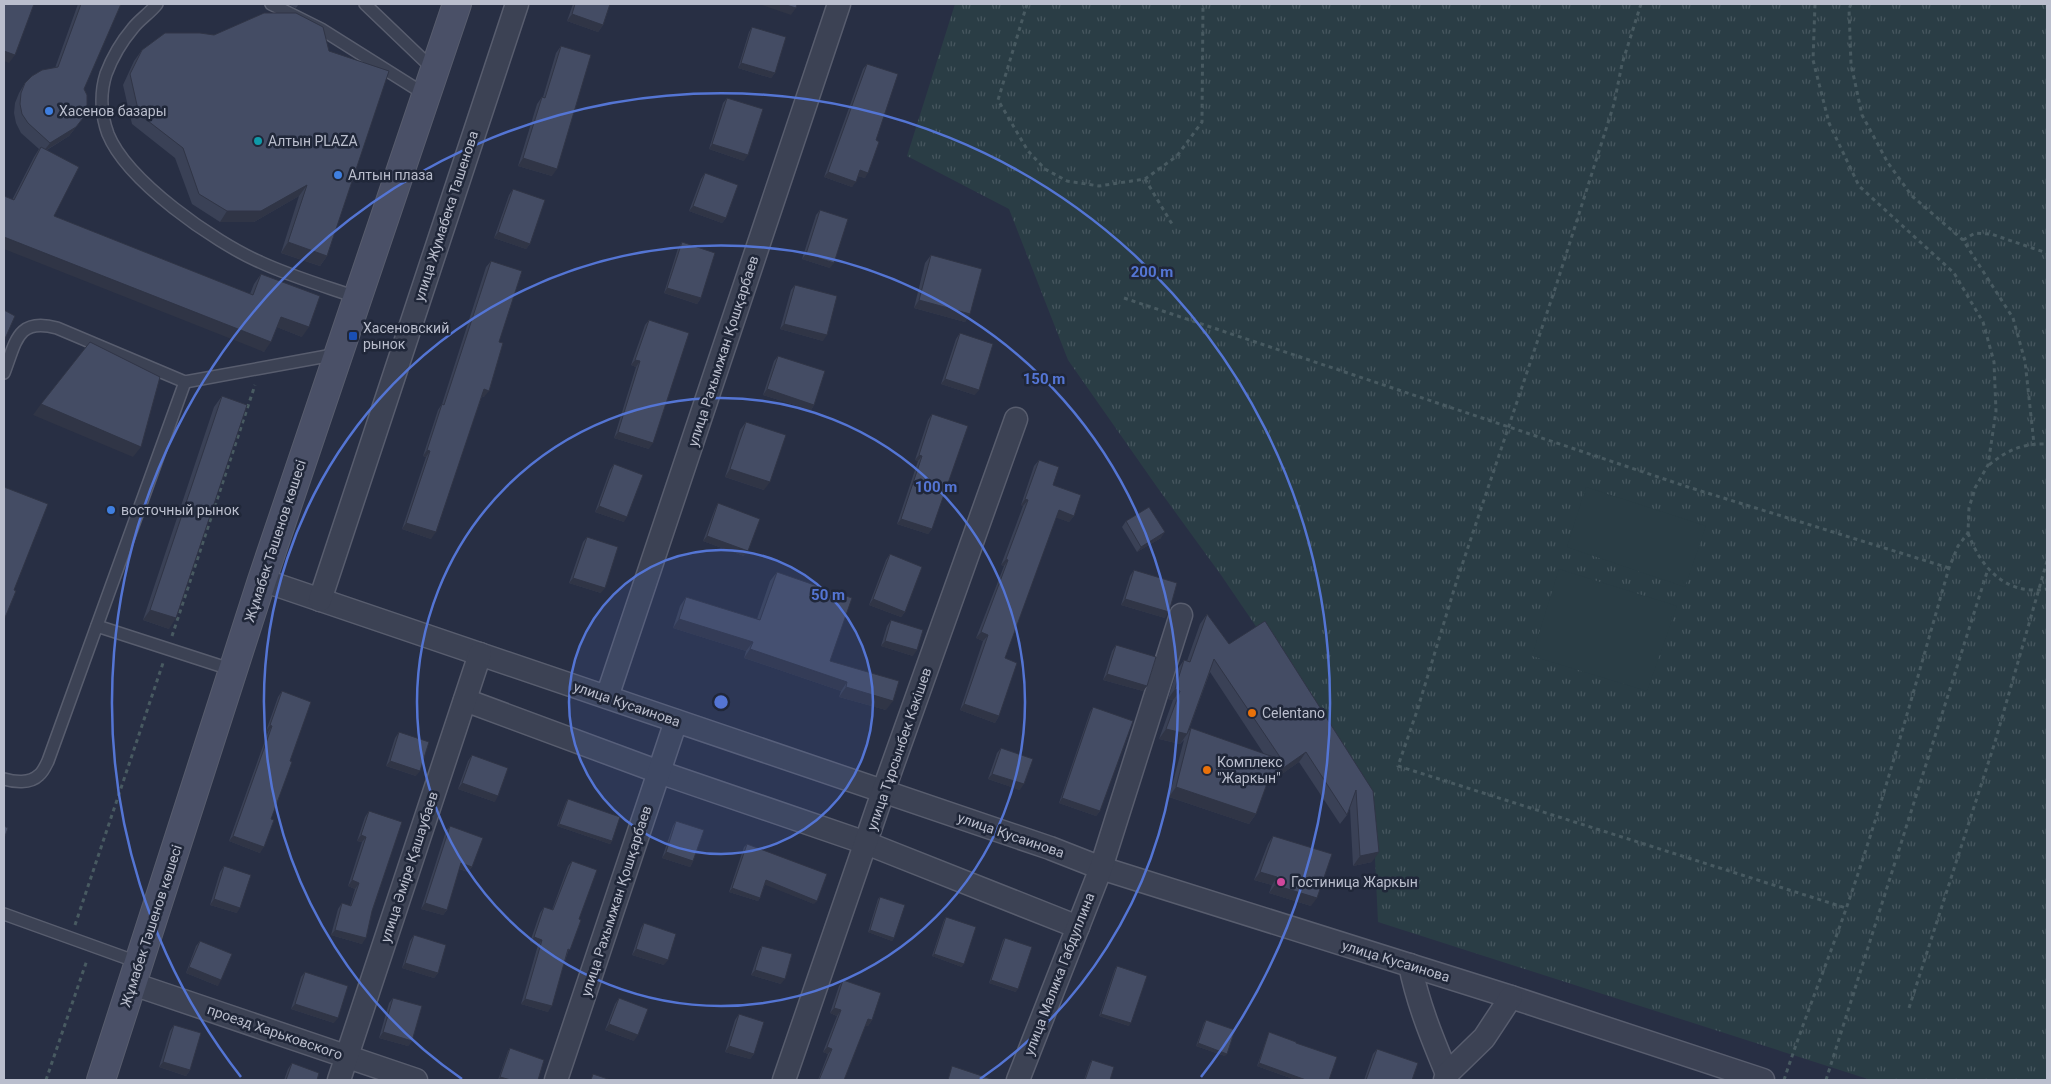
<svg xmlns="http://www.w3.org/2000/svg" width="2051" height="1084" viewBox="0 0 2051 1084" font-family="Roboto,sans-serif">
<defs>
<pattern id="grass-tufts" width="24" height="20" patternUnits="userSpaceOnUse" patternTransform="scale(1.25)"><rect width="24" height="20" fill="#2a3d45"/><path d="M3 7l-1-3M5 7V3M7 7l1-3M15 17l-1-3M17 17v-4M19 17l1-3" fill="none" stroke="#47575f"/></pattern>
</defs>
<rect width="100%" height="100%" fill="#282f44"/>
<!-- grass -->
<path fill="url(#grass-tufts)" d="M955 4H2047V1080H1871L1378 922 1372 797 1221 575 1157 487 1068 360 1009 209 907 156Z"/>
<!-- pitch -->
<g fill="#2a3d45">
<path d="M1586 487 1706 526 1685 587 1567 547Z"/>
<path d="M1559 569 1677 606 1647 691 1532 656Z"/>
</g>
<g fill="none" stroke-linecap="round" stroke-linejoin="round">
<defs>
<g id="lane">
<path d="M157 4C150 13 140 19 133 28 122 41 112 58 106 74 100 93 101 115 108 134 127 181 214 242 260 262 290 276 324 286 356 297"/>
<path d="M271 4 321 29 426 95"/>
<path d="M365 4 434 70"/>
<path d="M4 373C16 342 17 317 57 328L185 382 338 354"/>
<path d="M97 626 233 670"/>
<path d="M4 779C14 782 30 784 39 775 43 772 46 765 48 761L185 382"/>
<path d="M4 914 140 963"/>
</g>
<g id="street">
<path d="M262 580 1050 848 1101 868 1511 997 1763 1080"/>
<path d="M320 600 517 4"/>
<path d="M607 697 839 4"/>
<path d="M465 700 659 772 866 843 1078 927"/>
<path d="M1410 965C1418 1004 1432 1038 1447 1074"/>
<path d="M133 984 416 1080"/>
<path d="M339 1080 480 654"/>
<path d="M556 1080 676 721"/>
<path d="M784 1080 883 792 1016 419"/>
<path d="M1018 1080 1101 868 1181 615"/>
<path d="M1445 1080 1447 1074 1484 1038 1511 997"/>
</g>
<path id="secondary" d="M101 1080 262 580 457 4"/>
</defs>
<!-- lane casing -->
<use href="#lane" stroke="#585d6e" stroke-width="14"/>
<!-- street casing -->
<use href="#street" stroke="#585d6e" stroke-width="25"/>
<!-- secondary casing -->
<use href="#secondary" stroke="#585d6e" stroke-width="30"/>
<!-- path -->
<g stroke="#485a61" stroke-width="3" stroke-dasharray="4 4" stroke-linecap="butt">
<path d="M1027 4 998 100 1028 151 1045 169 1067 181 1099 186 1145 179 1177 156 1202 122 1203 4"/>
<path d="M1641 4 1622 64 1614 104 1556 286 1457 580 1417 711 1398 766 1846 908"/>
<path d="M1851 4 1849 9 1851 64 1862 115 1888 163 1912 196 1963 240 2013 318 2025 361 2034 444"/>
<path d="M1145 179 1172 224"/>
<path d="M1963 240 1975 233 1991 234 2047 253"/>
<path d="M1124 298 1688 487 1949 568"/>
<path d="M1989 465C2007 450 2024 443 2047 444"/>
<path d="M1968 533C1981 568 2006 596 2047 589"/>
<path d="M172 636 255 385"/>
<path d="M75 925 163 663"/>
<path d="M1909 1008 1995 742 2047 561"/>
<path d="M46 1080 87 960"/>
<path d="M1784 1080C1803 1022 1826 966 1846 909 1885 797 1916 682 1949 568L1958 546 1968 533 1969 508 1975 488 1988 465 1996 411 1994 362 1983 322 1954 273 1859 186 1829 123 1813 60 1815 4"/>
<path d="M1826 1080 1988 569"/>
</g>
<!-- lane -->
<use href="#lane" stroke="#3c4254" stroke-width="11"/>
<!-- street -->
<use href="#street" stroke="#3c4254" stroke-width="22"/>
<!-- secondary -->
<use href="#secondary" stroke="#4a5067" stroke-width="28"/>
</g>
<!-- wall -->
<g fill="#3a4156" fill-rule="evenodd">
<path d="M78 4H121L84 89 83 118 69 136 47 150 54 216 250 294 254 284 261 274 302 337 277 327 264 352 12 200 34 157 39 149 21 133 16 123 14 113 15 103 19 93 25 83 55 68Z"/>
<path d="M287 4H299L296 8Z"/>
<path d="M573 4H610L603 25 598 32 567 21Z"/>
<path d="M264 13 327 256 320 266 281 253 299 196 254 222H220L192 204 175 158 132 124 123 85 134 61 142 50 214 35Z"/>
<path d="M752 27 775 73 771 78 738 68 749 32Z"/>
<path d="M561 46 552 176 518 166 537 104 542 97H543L556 53Z"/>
<path d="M867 64 876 140 865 178 858 176 852 187 824 177 863 69Z"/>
<path d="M727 98 744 161 709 149 723 103Z"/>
<path d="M705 173 726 218 722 223 689 211 701 179Z"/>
<path d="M513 189 530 244 526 249 494 238 509 195Z"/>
<path d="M820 210 830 268 802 259 816 215Z"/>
<path d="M682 242 701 298 697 304 664 293 678 248Z"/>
<path d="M931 255 970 314 965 322 914 308 925 263Z"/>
<path d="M491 261 499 342 484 397 482 396 431 539 402 529 426 457 423 456 438 410 442 404 486 267Z"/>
<path d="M795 285 823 341 780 329 791 290Z"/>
<path d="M649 320V449L614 438 636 367 631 365 645 325Z"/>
<path d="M960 333 975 395 941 384 956 339Z"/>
<path d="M778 356 814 405 811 410 763 395 774 361Z"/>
<path d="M222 396 169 629 143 620 214 407Z"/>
<path d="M932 414V529L928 534 897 524 918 461 915 460 928 420Z"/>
<path d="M746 422 764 490 725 477 740 430Z"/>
<path d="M1039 460 1053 485 1074 516 1069 522 1056 517 1005 658 999 716 995 723 960 710 983 641 976 638 1004 566 1001 565 1023 506 1021 505 1034 466Z"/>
<path d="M614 464 624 522 595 512 610 470Z"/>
<path d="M718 503 744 556 703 541 715 509Z"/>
<path d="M1126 521 1161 538 1137 552 1122 527Z"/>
<path d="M587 537 601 593 569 583 583 542Z"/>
<path d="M890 554 905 612 901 617 869 605 886 560Z"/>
<path d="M1134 570 1165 618 1121 605 1130 576Z"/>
<path d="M777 572 830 661 886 710 839 697 841 691 744 658 746 651 673 628 680 606 686 597 757 619 770 581Z"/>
<path d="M1207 614 1229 644 1373 791 1372 862 1353 866 1350 808 1347 815 1340 824 1299 762 1266 785 1256 814 1249 824 1169 797 1184 740 1180 744 1159 739 1173 700 1168 699 1177 670 1184 660 1187 661 1200 624ZM1210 672 1264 754 1191 728 1188 732Z"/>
<path d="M891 620 913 656 881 646 887 626Z"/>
<path d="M1116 645 1147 686 1143 691 1103 680 1112 651Z"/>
<path d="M282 691 290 761 260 853 229 841 268 732 266 731 278 697Z"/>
<path d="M1093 707 1100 811 1096 816 1059 803 1090 712Z"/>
<path d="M399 732 416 776 386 766 395 738Z"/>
<path d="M1001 748 1020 790 988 779 997 753Z"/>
<path d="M472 755 495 802 458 789 468 761Z"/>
<path d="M568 799 612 841 610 844 557 826 566 802Z"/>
<path d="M369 811 372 911 362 944 331 935 338 909 342 903 350 906 355 889 348 886 362 842 357 841 365 817Z"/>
<path d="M676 821 693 861 690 867 662 858 673 826Z"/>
<path d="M450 826 472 867 468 872 459 869 447 910 443 915 421 909 446 831Z"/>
<path d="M1273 836 1311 906 1269 893 1272 885 1254 880 1268 844Z"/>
<path d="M747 844 814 904 765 884 760 898 758 901 729 892 744 847Z"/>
<path d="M572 861 579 919 548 1012 521 1004 538 945 530 942 540 913 544 907 552 910 568 866Z"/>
<path d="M224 866 237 913 210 905 220 872Z"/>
<path d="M880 897 894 938 892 941 868 932 878 899Z"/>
<path d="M946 917 962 967 932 956 944 920Z"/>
<path d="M644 923 664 965 632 955 641 928Z"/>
<path d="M414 935 438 973 434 978 402 968 410 941Z"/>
<path d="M1005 938 1016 992 989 983 1003 940Z"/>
<path d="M200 941 218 986 186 973 196 946Z"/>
<path d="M762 946 781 984 751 975 759 951Z"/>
<path d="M1117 966 1129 1026 1099 1016 1115 969Z"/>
<path d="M305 972 334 1023 291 1009 301 977Z"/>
<path d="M843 980 872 1020 868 1026 865 1025 844 1080H818L828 1054 823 1052 837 1016 830 1013 839 986Z"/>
<path d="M393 998 412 1041 408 1046 379 1038 389 1003Z"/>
<path d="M619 998 634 1041 605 1030 615 1004Z"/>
<path d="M739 1014 754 1054 750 1059 725 1052 735 1020Z"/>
<path d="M1206 1020 1225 1056 1196 1046 1204 1023Z"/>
<path d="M174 1025 190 1070 186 1076 159 1067 170 1031Z"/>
<path d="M1269 1032 1296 1043 1329 1080H1296L1257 1066 1268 1035Z"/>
<path d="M510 1048 538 1080H498L508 1051Z"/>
<path d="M1377 1049 1412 1080H1364L1373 1054Z"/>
<path d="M1092 1060 1110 1080H1084L1090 1063Z"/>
<path d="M292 1063 317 1080H284L288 1069Z"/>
</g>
<!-- shaded-wall -->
<g fill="#303546">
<path d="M759 4H783L796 8 791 15Z"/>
<path d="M572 14 603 25 598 32 567 21Z"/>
<path d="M4 51 15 55 9 63 4 61Z"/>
<path d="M741 63 775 73 771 78 738 68Z"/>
<path d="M83 118 69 136 43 152 50 143Z"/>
<path d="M712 144 748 155 744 161 709 149Z"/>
<path d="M523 158 557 169 552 176 518 166Z"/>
<path d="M860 170 868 173 865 178 857 176Z"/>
<path d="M828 172 856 182 852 187 824 177Z"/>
<path d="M307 185 299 196 254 222H220L227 211Z"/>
<path d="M693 206 726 218 722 223 689 211Z"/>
<path d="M498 232 530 244 526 249 494 238Z"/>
<path d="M4 237 271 342 264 352 4 249Z"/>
<path d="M288 242 327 256 320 266 281 253Z"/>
<path d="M806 254 834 263 830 268 802 259Z"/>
<path d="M667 288 701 298 697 304 664 293Z"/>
<path d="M919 300 970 314 965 322 914 308Z"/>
<path d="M281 317 309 327 302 337 274 326Z"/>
<path d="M784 324 827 335 823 341 780 329Z"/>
<path d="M635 360 640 361 636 367 631 365Z"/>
<path d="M945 379 979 390 975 395 941 384Z"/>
<path d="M484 389 489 391 484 397 480 395Z"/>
<path d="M767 389 814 405 811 410 763 395Z"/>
<path d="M41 404 141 447 133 457 33 415Z"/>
<path d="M618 432 653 443 649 449 614 438Z"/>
<path d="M427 450 430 451 426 457 423 456Z"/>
<path d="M919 455 922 456 918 461 915 460Z"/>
<path d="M730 469 770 482 764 490 725 477Z"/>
<path d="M1025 499 1028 500 1023 506 1021 505Z"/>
<path d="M599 506 627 517 624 522 595 512Z"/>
<path d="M1059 510 1074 516 1069 522 1054 517Z"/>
<path d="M901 519 932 529 928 534 897 524Z"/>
<path d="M406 523 436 532 431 539 402 529Z"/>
<path d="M1165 532 1161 538 1137 552 1141 547Z"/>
<path d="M707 536 748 551 744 556 703 541Z"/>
<path d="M1006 559 1008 560 1004 566 1001 565Z"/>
<path d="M573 578 605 588 601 593 569 583Z"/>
<path d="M873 599 905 612 901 617 869 605Z"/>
<path d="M1125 599 1169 612 1165 618 1121 605Z"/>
<path d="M150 610 176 618 169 629 143 620Z"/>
<path d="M679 619 753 642 746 651 673 628Z"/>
<path d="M981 632 988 635 983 641 976 638Z"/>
<path d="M885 641 917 650 913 656 881 646Z"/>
<path d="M750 649 847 682 841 691 744 658Z"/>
<path d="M1107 674 1147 686 1143 691 1103 680Z"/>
<path d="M846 687 893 701 886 710 839 697Z"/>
<path d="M1175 689 1180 691 1173 700 1168 699Z"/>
<path d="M964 704 999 716 995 723 960 710Z"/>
<path d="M270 725 272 726 268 732 266 731Z"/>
<path d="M1166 729 1187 734 1180 744 1159 739Z"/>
<path d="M1306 752 1299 762 1262 788 1269 778Z"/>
<path d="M390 761 420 771 416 776 386 766Z"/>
<path d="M992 774 1024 784 1020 790 988 779Z"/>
<path d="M462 783 498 796 495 802 458 789Z"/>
<path d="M1176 787 1256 814 1249 824 1169 797Z"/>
<path d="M1062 798 1100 811 1096 816 1059 803Z"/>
<path d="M559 824 612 841 610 844 557 826Z"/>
<path d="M361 835 366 837 362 842 357 841Z"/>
<path d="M233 836 264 847 260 853 229 841Z"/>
<path d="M666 852 693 861 690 867 662 858Z"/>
<path d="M1379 852 1372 862 1353 866 1360 856Z"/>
<path d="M461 863 472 867 468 872 457 868Z"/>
<path d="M1260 872 1277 877 1272 885 1254 880Z"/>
<path d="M352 880 359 883 355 889 348 886Z"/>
<path d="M766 880 817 901 814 904 763 884Z"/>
<path d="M1275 885 1317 898 1311 906 1269 893Z"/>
<path d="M732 888 760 898 758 901 729 892Z"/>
<path d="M214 899 240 908 237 913 210 905Z"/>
<path d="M425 903 447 910 443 915 421 909Z"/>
<path d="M335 930 366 938 362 944 331 935Z"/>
<path d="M870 930 894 938 892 941 868 932Z"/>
<path d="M534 937 542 940 538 945 530 942Z"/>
<path d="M636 949 668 960 664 965 632 955Z"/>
<path d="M934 954 964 964 962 967 932 956Z"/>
<path d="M405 963 438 973 434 978 402 968Z"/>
<path d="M189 967 221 980 218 986 186 973Z"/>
<path d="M755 970 785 979 781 984 751 975Z"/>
<path d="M991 980 1018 989 1016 992 989 983Z"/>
<path d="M525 999 552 1006 548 1012 521 1004Z"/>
<path d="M295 1004 338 1018 334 1023 291 1009Z"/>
<path d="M834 1008 841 1010 837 1016 830 1013Z"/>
<path d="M1101 1014 1131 1023 1129 1026 1099 1016Z"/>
<path d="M868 1019 872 1020 868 1026 864 1025Z"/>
<path d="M609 1024 638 1035 634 1041 605 1030Z"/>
<path d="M383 1032 412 1041 408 1046 379 1038Z"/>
<path d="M1198 1043 1227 1054 1225 1056 1196 1046Z"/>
<path d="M729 1046 754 1054 750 1059 725 1052Z"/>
<path d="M827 1047 832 1049 828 1054 823 1052Z"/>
<path d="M163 1062 190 1070 186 1076 159 1067Z"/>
<path d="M1259 1063 1306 1080H1296L1257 1066Z"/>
<path d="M500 1077 511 1080H498Z"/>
</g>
<!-- building -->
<g fill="#444c64" stroke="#303546">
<path d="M4 4H34L15 55 4 51Z"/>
<path d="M81 4H121L84 89 87 95V107L83 118 76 127 50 143 28 123 22 114 20 104 21 93 25 83 32 76 42 70 58 67Z"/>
<path d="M575 4H610L603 25 572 14Z"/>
<path d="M783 4H797L796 8Z"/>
<path d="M264 13H296L323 27 329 51 389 71 327 256 288 242 307 185 261 211H227L199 194 183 148 139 114 130 74 142 50 165 33H200L214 35Z"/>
<path d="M752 27 786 37 775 73 741 63Z"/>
<path d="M561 46 591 55 557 169 523 158 542 97 545 98Z"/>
<path d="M867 64 898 74 876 140 879 142 868 173 860 170 856 182 828 172Z"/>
<path d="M727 98 763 109 748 155 712 144Z"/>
<path d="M41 147 79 167 54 216 253 295 261 274 320 296 309 327 281 317 271 342 4 237V196L14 200Z"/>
<path d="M705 173 738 185 726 218 693 206Z"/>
<path d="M513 189 545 200 530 244 498 232Z"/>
<path d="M820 210 848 219 834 263 806 254Z"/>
<path d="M682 242 715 253 701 298 667 288Z"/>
<path d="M931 255 982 269 970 314 919 300Z"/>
<path d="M491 261 522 271 499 342 503 343 489 391 484 389 436 532 406 523 430 451 427 450 442 404 444 405Z"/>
<path d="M795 285 837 296 827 335 784 324Z"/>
<path d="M4 310 15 316 4 341Z"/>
<path d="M649 320 689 333 653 443 618 432 640 361 635 360Z"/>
<path d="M960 333 993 344 979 390 945 379Z"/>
<path d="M90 342 160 377 141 447 41 404Z"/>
<path d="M778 356 825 371 814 405 767 389Z"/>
<path d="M222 396 247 405 176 618 150 610Z"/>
<path d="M932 414 968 426 932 529 901 519 922 456 919 455Z"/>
<path d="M746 422 786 435 770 482 730 469Z"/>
<path d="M1039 460 1059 467 1053 485 1081 495 1074 516 1059 510 1005 658 1017 663 999 716 964 704 988 635 981 632 1008 560 1006 559 1028 500 1025 499Z"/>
<path d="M614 464 643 475 627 517 599 506Z"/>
<path d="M4 487 48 504 14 590 16 591 4 620Z"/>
<path d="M718 503 760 519 748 551 707 536Z"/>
<path d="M1149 507 1165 532 1141 547 1126 521Z"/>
<path d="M587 537 618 547 605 588 573 578Z"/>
<path d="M890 554 922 567 905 612 873 599Z"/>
<path d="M1134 570 1177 583 1169 612 1125 599Z"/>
<path d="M777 572 852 598 830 661 899 681 893 701 846 687 847 682 750 649 753 642 679 619 686 597 760 620Z"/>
<path d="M1207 614 1229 644 1265 621 1373 791 1379 852 1360 856 1356 790 1347 815 1306 752 1269 778 1256 814 1176 787 1191 728 1282 760 1214 659 1187 734 1166 729 1180 691 1175 689 1184 660 1190 662Z"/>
<path d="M891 620 923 630 917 650 885 641Z"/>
<path d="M1116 645 1156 657 1147 686 1107 674Z"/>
<path d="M282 691 311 702 290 761 292 762 271 819 274 820 264 847 233 836 272 726 270 725Z"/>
<path d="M1093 707 1133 721 1100 811 1062 798Z"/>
<path d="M399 732 429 742 420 771 390 761Z"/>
<path d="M1001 748 1033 759 1024 784 992 774Z"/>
<path d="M472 755 508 768 498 796 462 783Z"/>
<path d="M568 799 620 817 612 841 559 824Z"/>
<path d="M369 811 402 822 372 911 366 938 335 930 342 903 351 906 359 883 352 880 366 837 361 835Z"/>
<path d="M676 821 704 830 693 861 666 852Z"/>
<path d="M4 826 8 828 4 839Z"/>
<path d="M450 826 483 838 472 867 461 863 447 910 425 903Z"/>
<path d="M1273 836 1332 854 1317 898 1275 885 1277 877 1260 872Z"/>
<path d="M747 844 827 874 817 901 766 880 760 898 732 888Z"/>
<path d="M572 861 597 870 579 919 581 920 570 950 568 949 552 1006 525 999 542 940 534 937 544 907 553 910Z"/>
<path d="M224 866 251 875 240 908 214 899Z"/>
<path d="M880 897 905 905 894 938 870 930Z"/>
<path d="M946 917 976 927 964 964 934 954Z"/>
<path d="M644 923 676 934 668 960 636 949Z"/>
<path d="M414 935 446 945 438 973 405 963Z"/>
<path d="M1005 938 1032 947 1018 989 991 980Z"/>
<path d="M200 941 232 954 221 980 189 967Z"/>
<path d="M762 946 792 954 785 979 755 970Z"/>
<path d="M1117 966 1147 976 1131 1023 1101 1014Z"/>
<path d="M305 972 348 986 338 1018 295 1004Z"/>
<path d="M843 980 881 993 872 1020 868 1019 844 1080H819L832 1049 827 1047 841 1010 834 1008Z"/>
<path d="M393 998 422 1006 412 1041 383 1032Z"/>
<path d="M619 998 648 1009 638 1035 609 1024Z"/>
<path d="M739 1014 764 1022 754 1054 729 1046Z"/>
<path d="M1206 1020 1235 1030 1227 1054 1198 1043Z"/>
<path d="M174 1025 201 1033 190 1070 163 1062Z"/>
<path d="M1269 1032 1296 1042V1043L1337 1057 1329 1080H1306L1259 1063Z"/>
<path d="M510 1048 544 1060 538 1080H511L500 1077Z"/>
<path d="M1377 1049 1418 1063 1412 1080H1366Z"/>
<path d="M1092 1060 1114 1067 1110 1080H1085Z"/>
<path d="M292 1063 319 1073 317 1080H286Z"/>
<path d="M952 1066 994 1080H948Z"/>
<path d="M593 1074 611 1080H591Z"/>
</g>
<!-- distance rings -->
<circle cx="721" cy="702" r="152" fill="#5475d4" fill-opacity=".12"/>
<g fill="none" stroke="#5475d4" stroke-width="2.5">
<circle cx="721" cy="702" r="152"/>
<circle cx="721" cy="702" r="304"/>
<path d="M462 1079A457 457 0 1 1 980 1079"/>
<path d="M241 1077A609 609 0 1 1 1201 1077"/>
</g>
<!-- markers -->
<g fill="#3f7fe0" stroke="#202739" stroke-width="2">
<circle cx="49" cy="111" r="5"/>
<circle cx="338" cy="175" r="5"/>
<circle cx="111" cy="510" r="5"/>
</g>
<circle fill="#0f9aa8" stroke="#202739" stroke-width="2" cx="258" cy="141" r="5"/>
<rect fill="#1a4fb4" stroke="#202739" stroke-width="2" x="348" y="331" width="10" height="10" rx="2.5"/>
<g fill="#e8710a" stroke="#202739" stroke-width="2">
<circle cx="1252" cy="713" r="5"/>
<circle cx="1207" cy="770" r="5"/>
</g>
<circle fill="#d1479c" stroke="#202739" stroke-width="2" cx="1281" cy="882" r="5"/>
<g text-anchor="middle" stroke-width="5" stroke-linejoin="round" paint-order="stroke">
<!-- poi labels -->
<g font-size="14" fill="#babecd" stroke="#202739" text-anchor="start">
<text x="59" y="116">Хасенов базары</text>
<text x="268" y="146">Алтын PLAZA</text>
<text x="348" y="180">Алтын плаза</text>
<text x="363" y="333">Хасеновский<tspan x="363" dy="16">рынок</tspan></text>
<text x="121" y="515">восточный рынок</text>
<text x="1262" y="718">Celentano</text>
<text x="1217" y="767">Комплекс<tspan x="1217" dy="16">"Жаркын"</tspan></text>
<text x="1291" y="887">Гостиница Жаркын</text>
</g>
<!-- street labels -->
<g font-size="14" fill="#babecd" stroke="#202739">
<text transform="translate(446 216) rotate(-72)" y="5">улица Жумабека Ташенова</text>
<text transform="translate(723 351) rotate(-72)" y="5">улица Рахымжан Қошқарбаев</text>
<text transform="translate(275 541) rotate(-72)" y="5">Жұмабек Тәшенов көшесі</text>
<text transform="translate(627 704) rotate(19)" y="5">улица Кусаинова</text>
<text transform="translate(899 749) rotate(-71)" y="5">улица Тұрсынбек Кәкішев</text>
<text transform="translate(1011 835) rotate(19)" y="5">улица Кусаинова</text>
<text transform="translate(409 867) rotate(-72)" y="5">улица Әміре Қашаубаев</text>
<text transform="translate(616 901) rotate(-72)" y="5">улица Рахымжан Қошқарбаев</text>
<text transform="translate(151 926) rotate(-72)" y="5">Жұмабек Тәшенов көшесі</text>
<text transform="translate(1396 961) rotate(17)" y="5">улица Кусаинова</text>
<text transform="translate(1059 974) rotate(-69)" y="5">улица Малика Габдуллина</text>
<text transform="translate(275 1032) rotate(19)" y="5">проезд Харьковского</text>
</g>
</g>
<circle cx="721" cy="702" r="8" fill="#5475d4" stroke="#202739" stroke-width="2.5"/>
<g font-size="15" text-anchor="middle" font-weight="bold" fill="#5475d4" stroke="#202739" stroke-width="5" stroke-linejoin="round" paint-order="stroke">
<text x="1152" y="277">200 m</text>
<text x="1044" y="384">150 m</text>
<text x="936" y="492">100 m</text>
<text x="828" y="600">50 m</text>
</g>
<!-- border -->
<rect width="2051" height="1084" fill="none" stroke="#babecd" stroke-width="10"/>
</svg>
